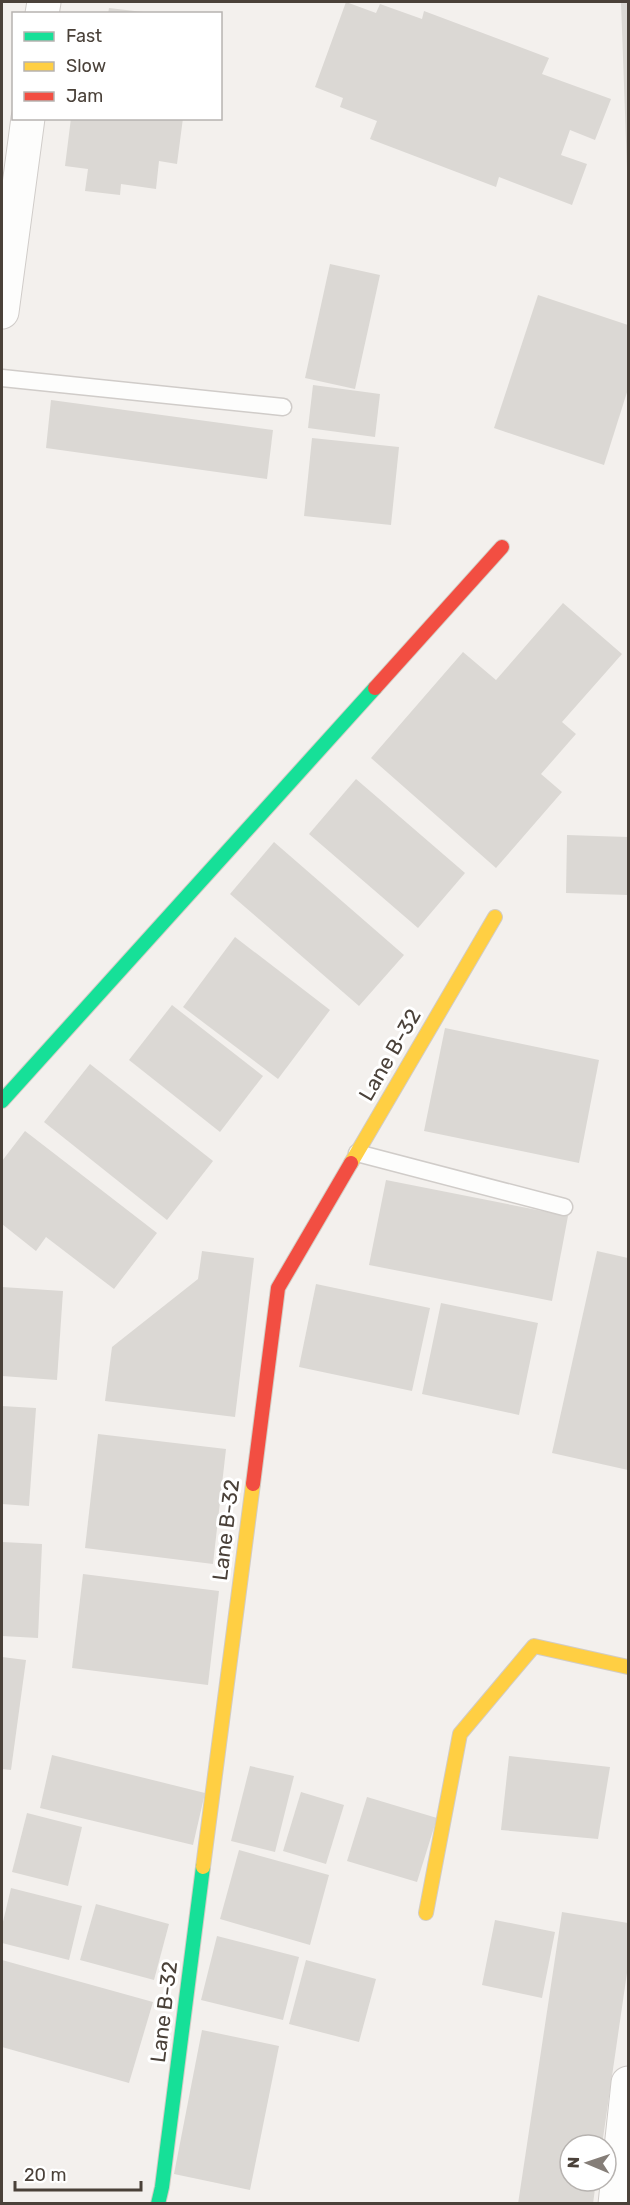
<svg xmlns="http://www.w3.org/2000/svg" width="630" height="2205" viewBox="0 0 630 2205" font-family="Rubik,sans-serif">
<rect width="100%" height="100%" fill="#f3f0ed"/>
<!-- building -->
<g fill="#dbd8d4">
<path d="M346 2 376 13 380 4 422 19 424 11 549 58 542 74 611 99 595 140 570 130 561 155 587 164 572 205 499 177 496 187 370 139 377 121 340 107 343 98 315 87Z"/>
<path d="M621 2H628V169H627Z"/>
<path d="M109 8 143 12V14H108Z"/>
<path d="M71 118H183L177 164 159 161 156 189 121 184 120 195 85 191 88 169 65 166Z"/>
<path d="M330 264 380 275 355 389 305 378Z"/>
<path d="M538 295 628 325V389L604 465 494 428Z"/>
<path d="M313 385 380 394 375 437 308 428Z"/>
<path d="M51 400 273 430 267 479 46 448Z"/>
<path d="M312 438 399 447 391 525 304 516Z"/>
<path d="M563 603 622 654 562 722 576 734 541 774 562 792 496 868 371 758 463 652 496 680Z"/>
<path d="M356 779 465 873 418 928 309 834Z"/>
<path d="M567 835 628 837V895L566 893Z"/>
<path d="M274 842 404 955 359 1006 230 894Z"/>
<path d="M235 937 330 1010 278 1079 183 1007Z"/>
<path d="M172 1005 263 1076 220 1132 129 1060Z"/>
<path d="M445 1028 599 1060 579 1163 424 1131Z"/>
<path d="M90 1064 213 1161 167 1220 44 1122Z"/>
<path d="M25 1131 157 1233 114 1289 46 1237 36 1251 2 1224V1161Z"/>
<path d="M386 1180 568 1216 552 1301 369 1265Z"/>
<path d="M202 1251 254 1258 235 1417 105 1401 112 1347 198 1279Z"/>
<path d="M597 1251 628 1258V1470L552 1453Z"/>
<path d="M316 1284 430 1308 412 1391 299 1367Z"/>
<path d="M2 1287 63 1291 57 1380 2 1376Z"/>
<path d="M441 1303 538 1323 519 1415 422 1394Z"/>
<path d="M2 1406 36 1408 29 1506 2 1504Z"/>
<path d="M98 1434 226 1449 213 1564 85 1548Z"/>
<path d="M2 1542 42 1544 38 1638 2 1636Z"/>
<path d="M83 1574 219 1591 208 1685 72 1668Z"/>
<path d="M2 1657 26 1660 11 1770 2 1769Z"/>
<path d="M52 1755 205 1793 193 1845 40 1808Z"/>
<path d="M509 1756 610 1767 598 1839 501 1830Z"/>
<path d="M250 1766 294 1776 275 1852 231 1841Z"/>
<path d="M301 1792 344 1805 326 1864 283 1851Z"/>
<path d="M367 1797 437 1818 417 1882 347 1861Z"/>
<path d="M27 1813 82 1827 68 1886 12 1872Z"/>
<path d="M239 1850 329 1875 310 1945 220 1919Z"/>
<path d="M11 1888 82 1906 69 1960 2 1943V1926Z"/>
<path d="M96 1904 169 1924 154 1980 80 1960Z"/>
<path d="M562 1912 628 1923V1966L602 2145H570V2181H596L593 2204H518Z"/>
<path d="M495 1920 555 1932 542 1998 482 1985Z"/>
<path d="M217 1936 299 1957 283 2020 201 2000Z"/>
<path d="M2 1960 153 2002 129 2083 2 2047Z"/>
<path d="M306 1960 376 1979 359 2042 289 2024Z"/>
<path d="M202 2030 279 2046 250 2190 174 2174Z"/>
</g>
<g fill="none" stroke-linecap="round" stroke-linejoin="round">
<defs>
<g id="lane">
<path d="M2 378 283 407"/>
<path d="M357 1153 564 1207"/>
</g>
<g id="street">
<path d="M42 14 44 2"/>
<path d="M2 312 28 118"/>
<path d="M615 2204 628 2083"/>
</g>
<g id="fast">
<path d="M2 1101 375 688"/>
<path d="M158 2204 162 2187 203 1867"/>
</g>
<g id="slow">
<path d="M351 1163 495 917"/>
<path d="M203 1867 253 1484"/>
<path d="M426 1913 460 1734 534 1646 628 1667"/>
</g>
<g id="jam">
<path d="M375 688 502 547"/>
<path d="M253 1484 278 1288 351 1163"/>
</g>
</defs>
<!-- lane casing -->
<use href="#lane" stroke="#d0ccc9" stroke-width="19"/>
<!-- street casing -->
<use href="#street" stroke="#d0ccc9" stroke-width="35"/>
<!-- fast casing -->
<use href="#fast" stroke="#d2ccc4" stroke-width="16"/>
<!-- slow casing -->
<use href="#slow" stroke="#d2ccc4" stroke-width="16"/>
<!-- jam casing -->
<use href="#jam" stroke="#d2ccc4" stroke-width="16"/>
<!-- lane -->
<use href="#lane" stroke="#fdfdfc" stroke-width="16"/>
<!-- street -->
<use href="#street" stroke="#fdfdfc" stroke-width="33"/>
<!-- fast -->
<use href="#fast" stroke="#16e098" stroke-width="14"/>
<!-- slow -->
<use href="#slow" stroke="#ffcf43" stroke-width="14"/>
<!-- jam -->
<use href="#jam" stroke="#f24e42" stroke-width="14"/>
</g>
<g text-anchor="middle" stroke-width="6" stroke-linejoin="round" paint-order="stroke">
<!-- street labels -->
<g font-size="21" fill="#4a4139" stroke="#fff">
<text transform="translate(390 1055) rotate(-60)" y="7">Lane B-32</text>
<text transform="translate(226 1530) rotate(-83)" y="7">Lane B-32</text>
<text transform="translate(164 2012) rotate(-83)" y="7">Lane B-32</text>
</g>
</g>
<!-- border -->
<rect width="630" height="2205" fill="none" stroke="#4a4139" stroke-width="6"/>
<!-- legend -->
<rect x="12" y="12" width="210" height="108" fill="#ffffff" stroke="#b7b3b0" stroke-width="1.5"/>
<rect x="24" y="32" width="30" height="9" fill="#16e098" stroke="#b7b3b0" stroke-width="1.5"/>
<text x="66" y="42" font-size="18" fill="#4a4139">Fast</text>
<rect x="24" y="62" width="30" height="9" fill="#ffcf43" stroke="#b7b3b0" stroke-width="1.5"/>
<text x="66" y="72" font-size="18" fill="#4a4139">Slow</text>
<rect x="24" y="92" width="30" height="9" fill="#f24e42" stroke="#b7b3b0" stroke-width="1.5"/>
<text x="66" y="102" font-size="18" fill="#4a4139">Jam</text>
<!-- north arrow -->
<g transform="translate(588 2163) rotate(272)"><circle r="28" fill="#ffffff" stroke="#b7b3b0" stroke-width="1.5"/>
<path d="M0-4.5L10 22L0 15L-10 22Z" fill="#857e78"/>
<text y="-9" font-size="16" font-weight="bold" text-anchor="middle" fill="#4a4139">N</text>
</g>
<!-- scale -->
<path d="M15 2181v9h126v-9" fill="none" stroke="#4a4139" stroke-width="3"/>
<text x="24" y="2181" font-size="18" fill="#4a4139" stroke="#ffffff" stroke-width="4.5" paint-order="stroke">20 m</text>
</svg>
